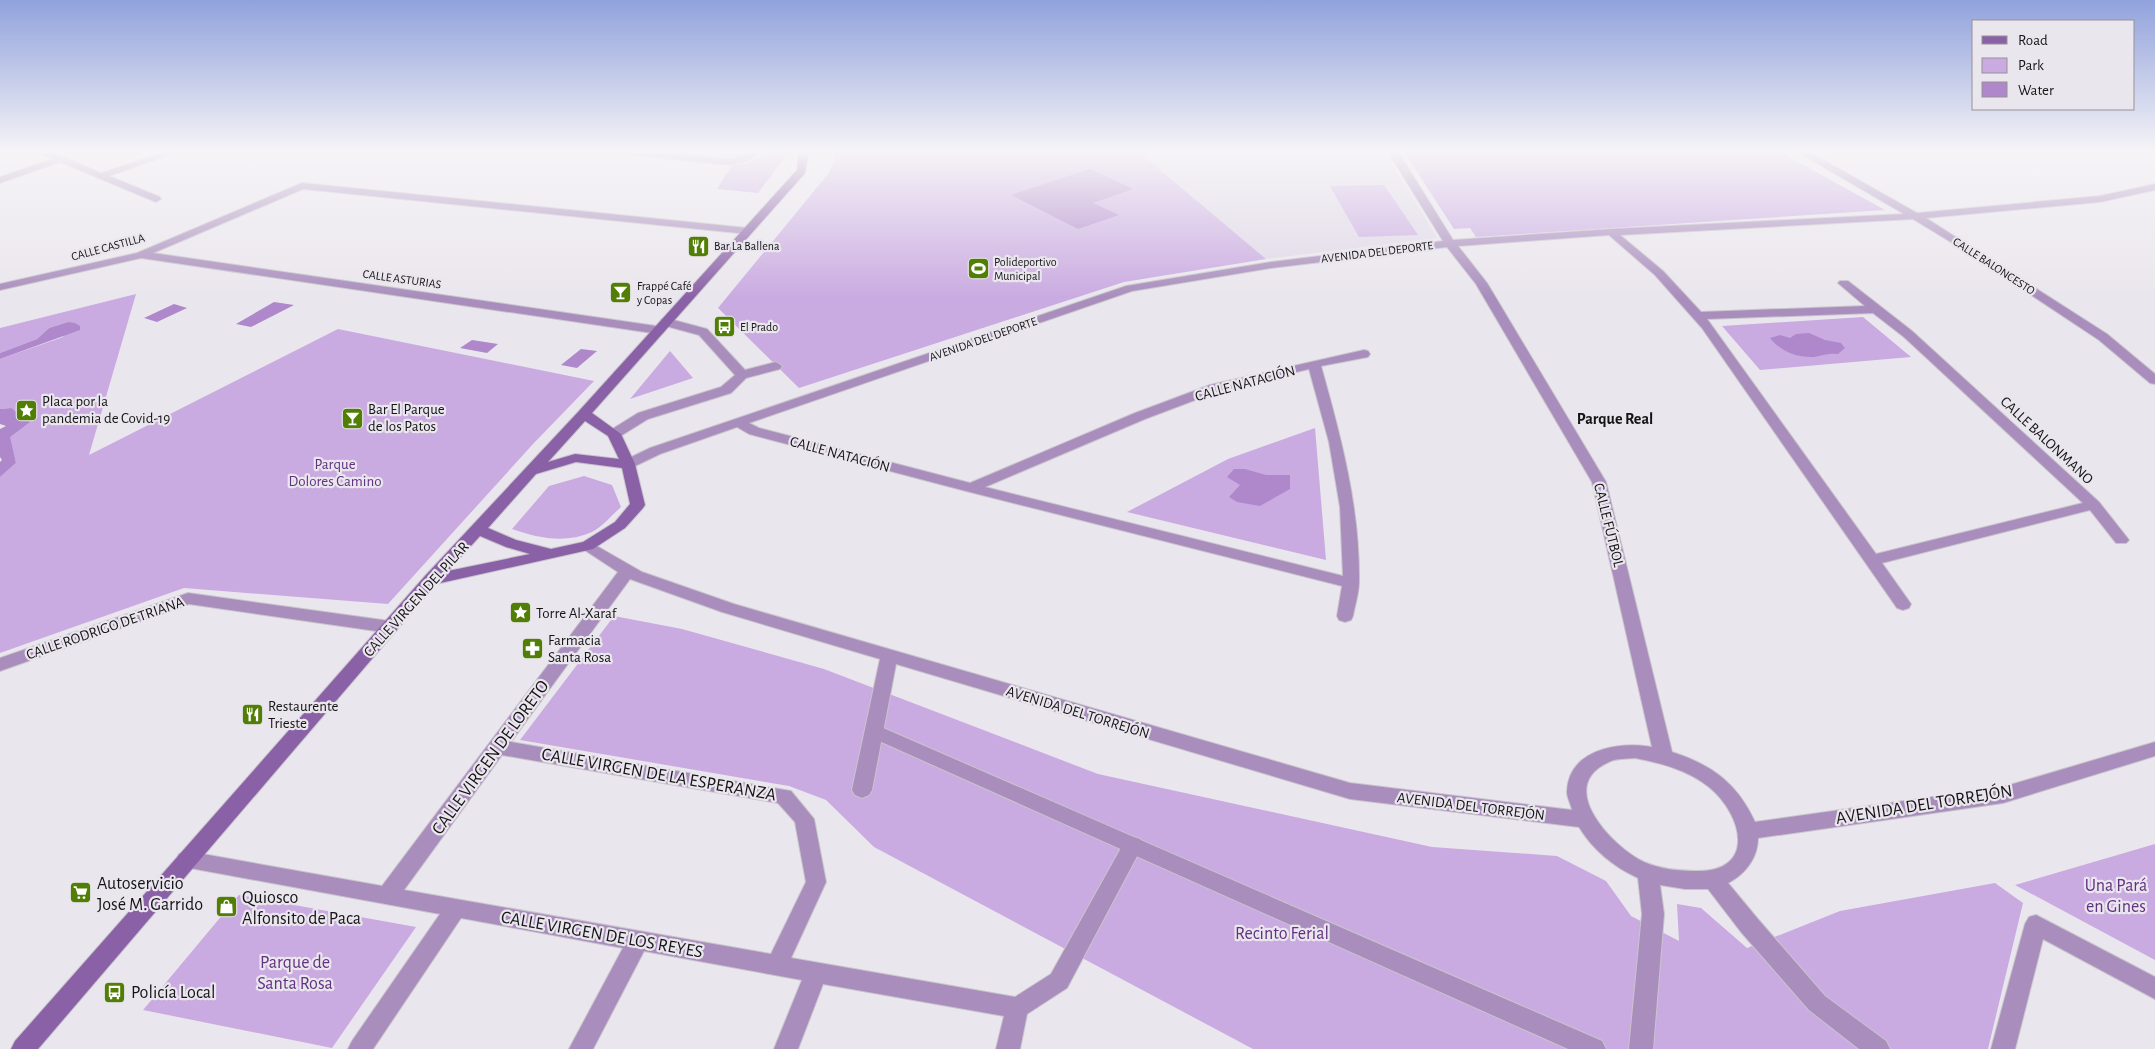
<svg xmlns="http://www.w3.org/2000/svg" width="2155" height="1049" viewBox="0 0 2155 1049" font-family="'Alegreya Sans',sans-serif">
<rect width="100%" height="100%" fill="#eae6ed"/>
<!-- built -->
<path fill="#dfd8e6" d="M1142 150H1384L1437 238 1266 259 1140 153Z"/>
<!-- green -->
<g fill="#caabe1">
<path d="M763 150H786L785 157 758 193 717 189 732 165 748 163 761 157Z"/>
<path d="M833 150H1142L1140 153 1266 259 1124 282 799 388 718 308 828 174 834 161Z"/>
<path d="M1403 150H1776L1885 210 1476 237 1470 228 1454 229Z"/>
<path d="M1384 185 1418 235 1359 237 1330 186Z"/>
<path d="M136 294 89 455 338 329 594 381 533 444 388 604 184 588 0 653V477L16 463 9 437 11 408 0 409V359L63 337 68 322 49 328 37 339 0 353V328Z"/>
<path d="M1863 317 1911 357 1760 370 1722 326Z"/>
<path d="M670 351 693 378 630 399Z"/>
<path d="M1315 428 1326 560 1127 512 1228 459Z"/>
<path d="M584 476 612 485 621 507C613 514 602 527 592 532 565 544 538 538 512 529L549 486Z"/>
<path d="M614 616 682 629 824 669 1098 774 1432 847 1557 856 1606 881 1631 916 1679 941 1677 904 1701 908 1747 948 1840 911 1995 883 2023 903 1988 1049H1253L874 847 826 800 789 786 520 740Z"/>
<path d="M2155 844V960L2015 885Z"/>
<path d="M239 895 416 927 332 1048 143 1010Z"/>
</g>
<!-- water -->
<g fill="#af88cb">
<path d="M1090 169 1133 189 1093 203 1119 215 1078 229 1011 195Z"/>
<path d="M274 302 294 305 251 327 236 324Z"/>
<path d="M174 304 187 308 157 322 144 318Z"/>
<path d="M68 322 75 323 80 326V330L0 359V353L37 339 49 328Z"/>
<path d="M1809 333 1825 340 1841 343 1845 348 1838 354C1826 353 1823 356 1814 357 1797 358 1780 351 1770 338L1780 335 1790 338 1796 334Z"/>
<path d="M472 340 498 344 487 353 460 348Z"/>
<path d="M581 349 597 351 577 368 561 365Z"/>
<path d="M11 408 30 422 10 437 16 463 0 477V462L2 460 0 457V429L6 426 0 424V409Z"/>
<path d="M1234 469H1245L1266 475H1290V489L1260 506 1237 502 1229 497 1240 485 1227 477Z"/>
</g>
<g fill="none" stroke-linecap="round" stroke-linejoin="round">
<defs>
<g id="lane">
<path d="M666 318 707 329 745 370 776 362 782 366 780 369 746 378 731 393 648 419 619 437H609L607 434 609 431 638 413 721 387 735 375 699 335 662 325 660 322 662 319Z"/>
<path d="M874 724 1602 1041 1606 1049H1568L868 736 865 731 868 726Z"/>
</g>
<g id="street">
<path d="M34 150H47L101 173 170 150H184L109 176 160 197 161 199 156 202 60 162 0 183V177L52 159Z"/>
<path d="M608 150H640L729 159C742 157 749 150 760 150V152L748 161 729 165 613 153Z"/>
<path d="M1387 150H1397L1453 240 1611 229 1904 214 1794 150H1806L1917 213 2100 196 2155 184V190L2100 202 1926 218 2107 334 2155 374V384L2150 383 2099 340 1959 247 1913 219 1620 235 1663 271 1701 312 1865 306 1838 283 1840 281H1848L1912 331 2099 502 2129 540 2126 543H2116L2090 510 1882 563 1911 604 1909 608 1903 610 1897 608 1702 328 1655 275 1609 235 1458 246 1487 283 1606 482 1672 752C1712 765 1737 783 1755 822L2003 787 2155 742V756L2003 803 1758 838C1758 857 1746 874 1728 883L1757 918 1825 996 1886 1041 1890 1049H1859L1809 1010 1741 932 1708 889H1685L1660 885 1664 914 1653 1049H1629L1642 914 1638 878C1614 867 1593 850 1579 827L1350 799 896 664 872 790 869 795 862 798 855 795 852 790 880 659 722 612 630 579 511 742 791 791 814 819 826 882 791 958 1015 997 1051 974 1126 839 1133 837 1140 839 1143 845 1067 988 1027 1014 1020 1049H996L1004 1016 823 984 798 1049H774L802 980 644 951 593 1049H569L623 948 461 918 373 1049H348L352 1041 440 914 179 866 176 860 179 854 186 851 382 886 618 572 583 549 580 546 583 543 588 541 642 572 734 604 1350 783 1572 810C1571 804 1567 798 1567 792 1568 749 1620 741 1652 747L1592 482 1476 284 1447 247 1271 268 1132 291 749 423 759 428 970 483 1135 413 1210 385 1364 350 1368 351 1370 354 1368 357 1321 366C1341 437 1360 508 1359 582 1359 593 1355 605 1353 616L1351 620 1345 622 1339 620 1337 616 1342 586 966 491 749 434 737 427 660 454 633 467H623L621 464 623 461 650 448 1126 286 1271 262 1443 241ZM1873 313 1904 337 2083 503 1876 554 1707 319ZM1309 369 1329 442 1340 507 1343 576 985 487 1145 419 1219 391ZM502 755 778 803 795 822 806 882 771 954 404 890ZM1635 758C1661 763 1688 770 1709 787 1743 815 1757 872 1696 871 1678 871 1660 869 1644 862 1612 847 1554 786 1609 762 1616 758 1627 759 1635 758Z"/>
<path d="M302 183 748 228 753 231 748 234 303 189 153 253 663 327 665 330 663 333 659 334 141 258 0 290V284L137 253Z"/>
<path d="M188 593 390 621 396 623 398 627 396 631 390 633 189 604 0 671V658Z"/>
<path d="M2036 915 2155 977V999L2043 939 2015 1049H1991L2025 924 2029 917Z"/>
</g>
<path id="secondary" d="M799 150H809L805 173 592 413 621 434 635 464 645 505 643 508 625 528 593 549 436 584 38 1049H11L15 1041 425 576 579 411 797 170ZM585 421 608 436 619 459 575 454 548 462ZM576 462 622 468 630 504 615 522 583 542 551 549 516 540 488 528 536 474ZM480 536 506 547 530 554 448 571Z"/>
</defs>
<!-- lane casing -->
<use href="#lane" stroke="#c8c4cb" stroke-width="2"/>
<!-- street casing -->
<use href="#street" stroke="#c8c4cb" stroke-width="2"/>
<!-- secondary casing -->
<use href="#secondary" stroke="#c8c4cb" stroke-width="2"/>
<!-- lane -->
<use href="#lane" fill="#a98ebd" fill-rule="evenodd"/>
<!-- street -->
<use href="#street" fill="#a98ebd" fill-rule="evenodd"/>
<!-- secondary -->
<use href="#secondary" fill="#8a61a6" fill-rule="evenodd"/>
</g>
<!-- sky -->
<linearGradient id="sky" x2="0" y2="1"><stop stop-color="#91a2dc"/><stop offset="0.51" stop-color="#f6f4f7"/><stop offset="1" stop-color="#f6f4f7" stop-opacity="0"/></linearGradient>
<rect width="2155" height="297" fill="url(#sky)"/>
<!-- icons -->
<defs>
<symbol id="restaurant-square" viewBox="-11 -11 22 22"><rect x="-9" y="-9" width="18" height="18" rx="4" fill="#517e04" stroke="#eae6ed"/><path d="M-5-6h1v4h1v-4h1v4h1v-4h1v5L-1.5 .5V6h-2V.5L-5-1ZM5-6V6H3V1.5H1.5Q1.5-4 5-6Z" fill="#fff"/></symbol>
<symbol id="stadium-square" viewBox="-11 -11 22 22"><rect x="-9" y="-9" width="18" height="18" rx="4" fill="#517e04" stroke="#eae6ed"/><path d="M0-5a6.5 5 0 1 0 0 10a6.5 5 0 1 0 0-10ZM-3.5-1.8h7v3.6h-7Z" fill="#fff"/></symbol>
<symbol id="bar-square" viewBox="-11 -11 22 22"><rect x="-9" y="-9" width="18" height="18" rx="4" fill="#517e04" stroke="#eae6ed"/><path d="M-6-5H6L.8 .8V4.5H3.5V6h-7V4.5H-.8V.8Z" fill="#fff"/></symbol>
<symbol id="bus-square" viewBox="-11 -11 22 22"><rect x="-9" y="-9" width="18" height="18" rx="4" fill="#517e04" stroke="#eae6ed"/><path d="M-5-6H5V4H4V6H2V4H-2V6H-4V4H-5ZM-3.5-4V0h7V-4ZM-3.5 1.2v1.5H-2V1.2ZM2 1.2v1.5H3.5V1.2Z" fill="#fff"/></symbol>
<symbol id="sight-square" viewBox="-11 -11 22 22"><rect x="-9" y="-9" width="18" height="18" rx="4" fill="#517e04" stroke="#eae6ed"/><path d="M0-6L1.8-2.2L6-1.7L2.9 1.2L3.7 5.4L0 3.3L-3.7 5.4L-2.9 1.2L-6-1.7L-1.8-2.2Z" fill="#fff"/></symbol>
<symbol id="pharmacy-square" viewBox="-11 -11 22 22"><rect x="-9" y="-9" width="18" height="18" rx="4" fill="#517e04" stroke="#eae6ed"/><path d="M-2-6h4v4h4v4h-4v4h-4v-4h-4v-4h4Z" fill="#fff"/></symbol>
<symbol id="supermarket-square" viewBox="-11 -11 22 22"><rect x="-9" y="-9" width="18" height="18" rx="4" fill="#517e04" stroke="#eae6ed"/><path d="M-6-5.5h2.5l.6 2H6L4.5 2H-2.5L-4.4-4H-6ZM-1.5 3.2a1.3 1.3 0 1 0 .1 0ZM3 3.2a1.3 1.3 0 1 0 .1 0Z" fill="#fff"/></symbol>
<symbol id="shop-square" viewBox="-11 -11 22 22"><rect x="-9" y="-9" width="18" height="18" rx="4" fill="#517e04" stroke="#eae6ed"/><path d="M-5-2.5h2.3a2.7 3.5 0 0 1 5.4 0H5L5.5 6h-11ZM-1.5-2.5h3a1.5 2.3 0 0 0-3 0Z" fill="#fff"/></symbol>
</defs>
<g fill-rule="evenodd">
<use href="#restaurant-square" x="686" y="234" width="25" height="25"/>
<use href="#stadium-square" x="966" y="256" width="25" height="25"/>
<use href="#bar-square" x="608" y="280" width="25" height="25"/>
<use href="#bus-square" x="712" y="314" width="25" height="25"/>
<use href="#sight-square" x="14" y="398" width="25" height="25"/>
<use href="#bar-square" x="340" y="406" width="25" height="25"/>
<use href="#sight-square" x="508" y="600" width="25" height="25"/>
<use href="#pharmacy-square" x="520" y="636" width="25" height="25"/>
<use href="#restaurant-square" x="240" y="702" width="25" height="25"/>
<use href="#supermarket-square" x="68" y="880" width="25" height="25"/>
<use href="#shop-square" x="214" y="894" width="25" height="25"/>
<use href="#bus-square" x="102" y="980" width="25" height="25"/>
</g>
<g text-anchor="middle" stroke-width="4.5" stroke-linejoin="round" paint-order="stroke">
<!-- far-poi labels -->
<g font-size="12" fill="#161417" stroke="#eae6ed" text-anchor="start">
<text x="714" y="250">Bar La Ballena</text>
<text x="994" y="266">Polideportivo<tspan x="994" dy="14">Municipal</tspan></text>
<text x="637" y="290">Frappé Café<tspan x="637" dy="14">y Copas</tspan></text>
<text x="740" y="331">El Prado</text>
</g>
<!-- far-street labels -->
<g font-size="12" fill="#161417" stroke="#eae6ed">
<text transform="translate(108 247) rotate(-15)" y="4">CALLE CASTILLA</text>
<text transform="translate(1377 252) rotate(-7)" y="4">AVENIDA DEL DEPORTE</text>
<text transform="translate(1994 266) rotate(33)" y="4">CALLE BALONCESTO</text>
<text transform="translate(402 279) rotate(8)" y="4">CALLE ASTURIAS</text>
<text transform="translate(983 339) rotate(-19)" y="4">AVENIDA DEL DEPORTE</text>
</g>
<!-- street labels -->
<g font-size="15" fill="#161417" stroke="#eae6ed">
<text transform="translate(1245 383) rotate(-15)" y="5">CALLE NATACIÓN</text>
<text transform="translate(2047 440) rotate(43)" y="5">CALLE BALONMANO</text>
<text transform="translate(840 454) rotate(15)" y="5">CALLE NATACIÓN</text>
<text transform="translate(1609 525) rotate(76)" y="5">CALLE FÚTBOL</text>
<text transform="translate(416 599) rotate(-48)" y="5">CALLE VIRGEN DEL PILAR</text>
<text transform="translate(105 628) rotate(-19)" y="5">CALLE RODRIGO DE TRIANA</text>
<text transform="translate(1078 712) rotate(17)" y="5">AVENIDA DEL TORREJÓN</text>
<text transform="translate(1471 806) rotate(7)" y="5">AVENIDA DEL TORREJÓN</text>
</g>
<!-- poi labels -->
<g font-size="15" fill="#161417" stroke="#eae6ed" text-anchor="start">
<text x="42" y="406">Placa por la<tspan x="42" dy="17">pandemia de Covid-19</tspan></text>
<text x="368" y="414">Bar El Parque<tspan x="368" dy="17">de los Patos</tspan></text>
<text x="536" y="618">Torre Al-Xaraf</text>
<text x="548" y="645">Farmacia<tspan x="548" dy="17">Santa Rosa</tspan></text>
<text x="268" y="711">Restaurente<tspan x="268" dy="17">Trieste</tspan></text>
</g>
<!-- park labels -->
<g font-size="15" fill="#623181" stroke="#eae6ed">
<text x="335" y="469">Parque<tspan x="335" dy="17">Dolores Camino</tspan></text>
</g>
<!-- neighbourhood labels -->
<g font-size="16" font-weight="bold" fill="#161417" stroke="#eae6ed">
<text x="1615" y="424">Parque Real</text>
</g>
<!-- near-street labels -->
<g font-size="18" fill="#161417" stroke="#eae6ed">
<text transform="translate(490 757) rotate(-54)" y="6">CALLE VIRGEN DE LORETO</text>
<text transform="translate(659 774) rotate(10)" y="6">CALLE VIRGEN DE LA ESPERANZA</text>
<text transform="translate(1924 804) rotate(-9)" y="6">AVENIDA DEL TORREJÓN</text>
<text transform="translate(602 934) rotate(10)" y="6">CALLE VIRGEN DE LOS REYES</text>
</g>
<!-- near-poi labels -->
<g font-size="18" fill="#161417" stroke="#eae6ed" text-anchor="start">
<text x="97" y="889">Autoservicio<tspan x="97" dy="21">José M. Garrido</tspan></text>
<text x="242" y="903">Quiosco<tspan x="242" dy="21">Alfonsito de Paca</tspan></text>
<text x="131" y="998">Policía Local</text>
</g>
<!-- near-park labels -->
<g font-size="18" fill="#623181" stroke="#eae6ed">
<text x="2116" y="891">Una Pará<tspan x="2116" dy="21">en Gines</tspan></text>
<text x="1282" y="939">Recinto Ferial</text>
<text x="295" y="968">Parque de<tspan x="295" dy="21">Santa Rosa</tspan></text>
</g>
</g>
<!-- legend -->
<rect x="1972" y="20" width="162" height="90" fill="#eae6ed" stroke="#959297"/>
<rect x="1982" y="36" width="25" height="8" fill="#8a61a6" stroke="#959297"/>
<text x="2018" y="45" font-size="15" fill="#161417">Road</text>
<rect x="1982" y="58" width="25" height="15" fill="#caabe1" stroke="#959297"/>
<text x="2018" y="70" font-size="15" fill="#161417">Park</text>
<rect x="1982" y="82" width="25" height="15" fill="#af88cb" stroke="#959297"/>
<text x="2018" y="95" font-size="15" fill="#161417">Water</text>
</svg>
